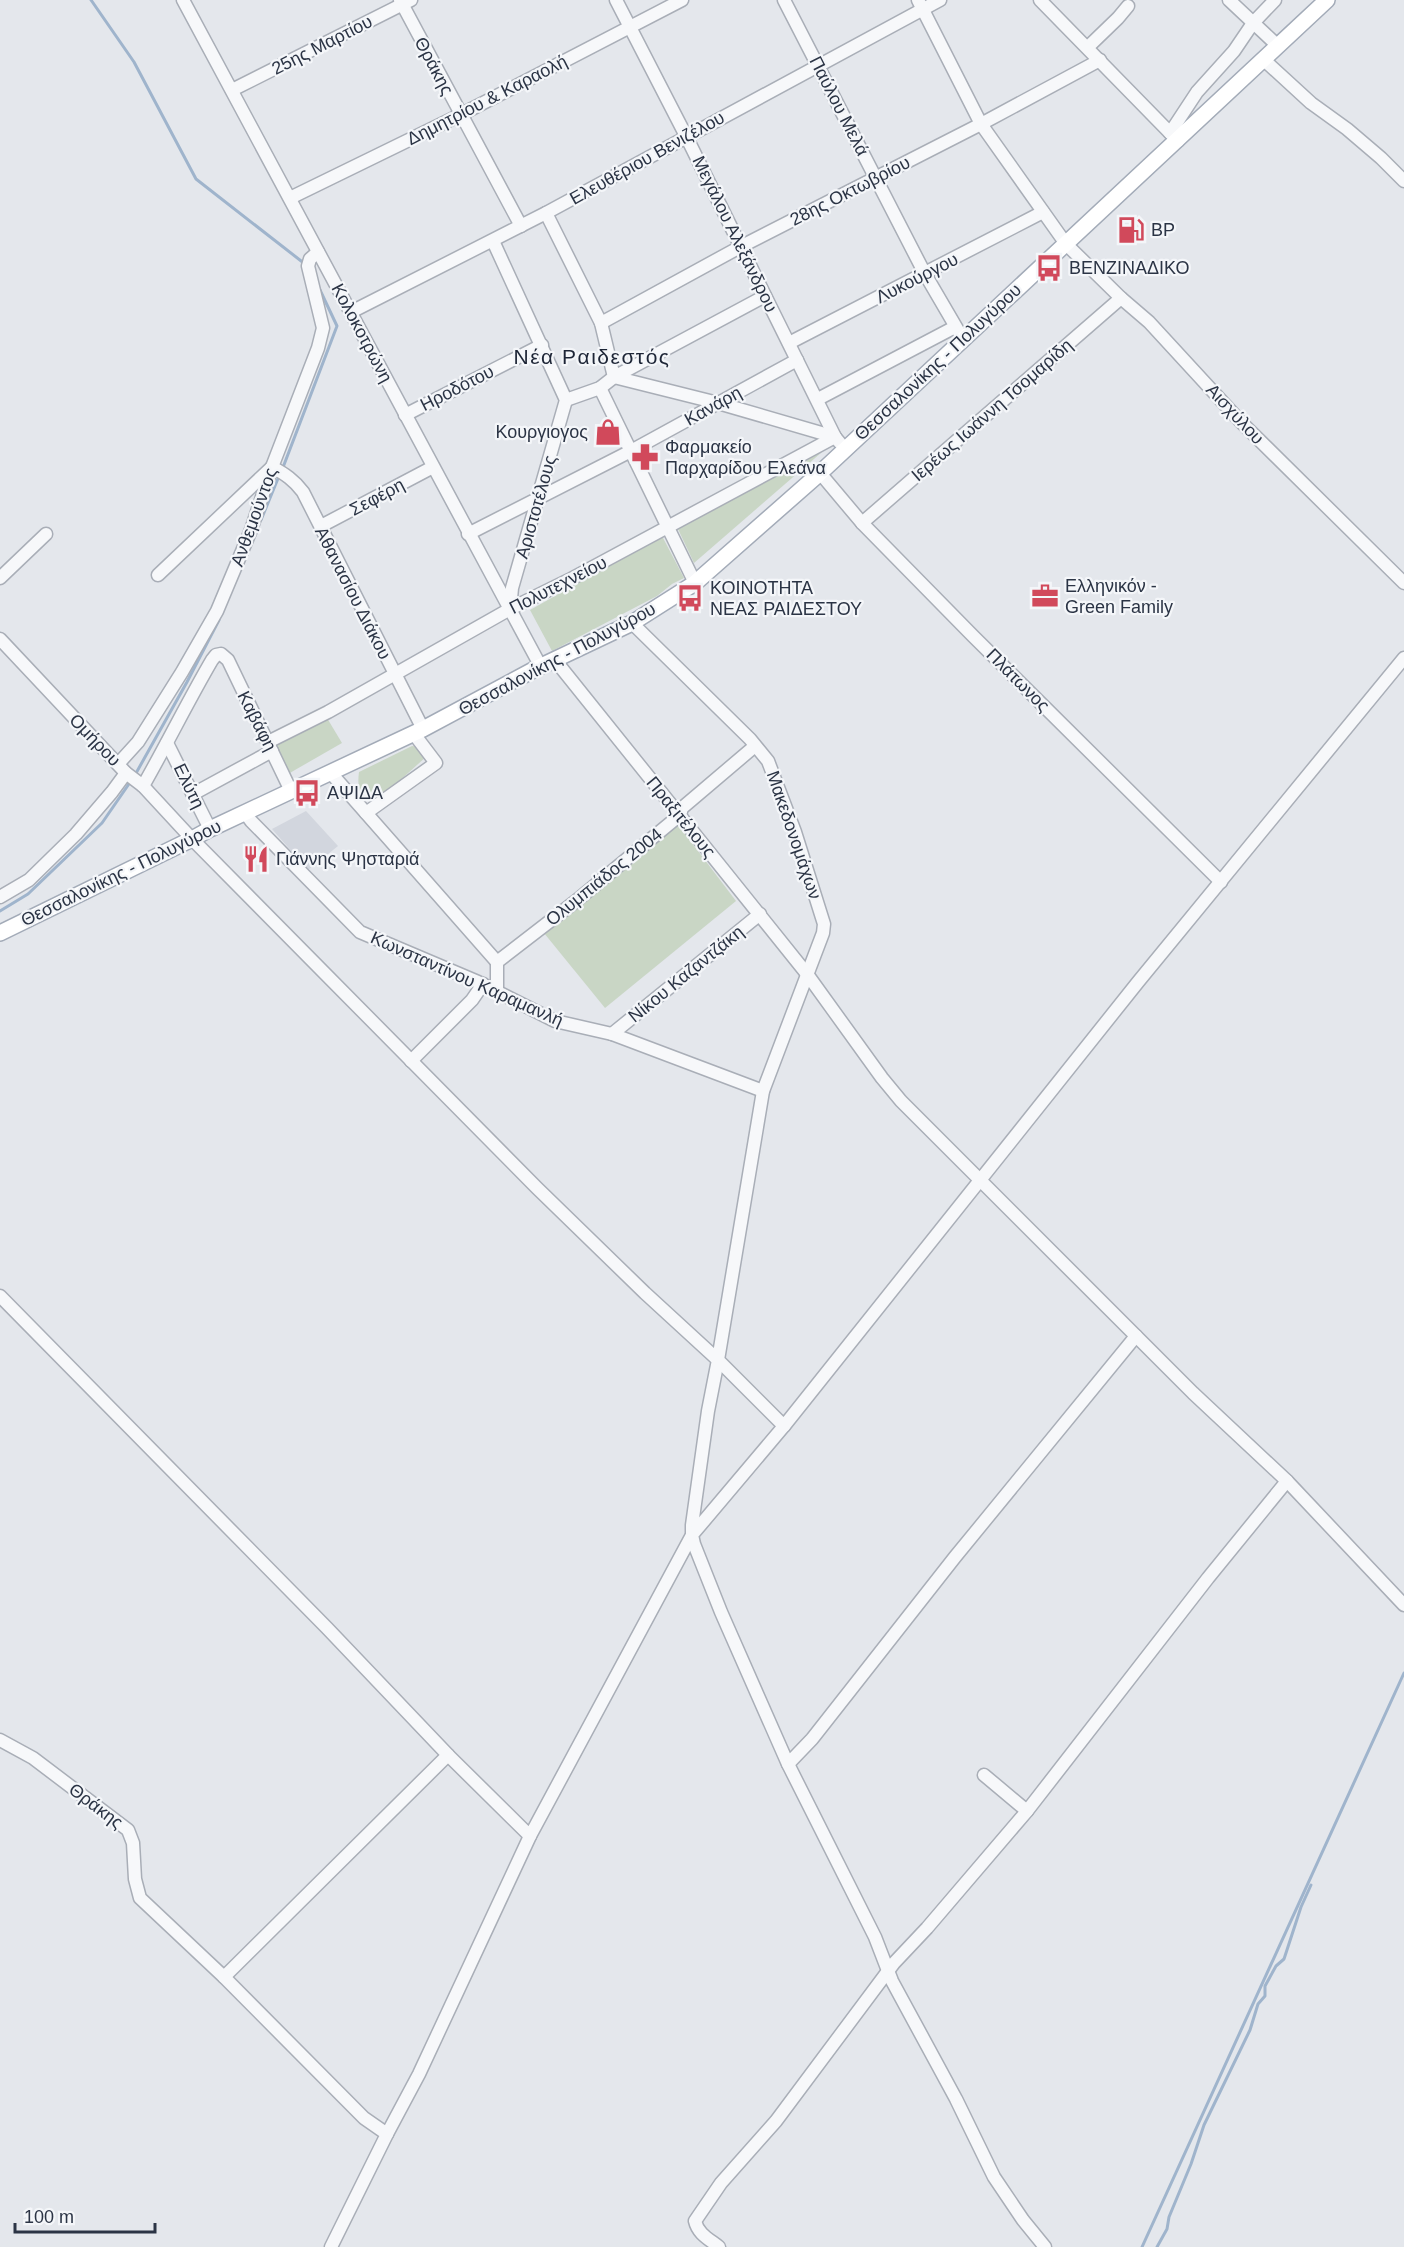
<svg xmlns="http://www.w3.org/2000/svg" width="1404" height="2247" viewBox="0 0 1404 2247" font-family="Arial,sans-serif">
<rect width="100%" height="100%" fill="#e4e7ec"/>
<!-- built -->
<path fill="#d2d6de" d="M306 811 338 846 308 870 272 829Z"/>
<!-- green -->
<g fill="#c9d6c5">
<path d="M822 452 694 563 678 529Z"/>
<path d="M662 536 684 578 672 584 657 596 552 651 530 610Z"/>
<path d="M327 718 342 743 288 774 272 746Z"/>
<path d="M412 746 421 747 428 755 375 803C359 800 357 786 359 772Z"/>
<path d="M676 822 736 901 605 1008 544 933Z"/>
</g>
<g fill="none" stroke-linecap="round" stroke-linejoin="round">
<!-- stream -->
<g stroke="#9fb4cc" stroke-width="3">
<path d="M91 0 134 62 196 179 305 264"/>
<path d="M282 470 337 326 320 290"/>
<path d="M261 520 279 476"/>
<path d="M135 775 187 682 219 620"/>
<path d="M0 911 28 894 102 823 131 781"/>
<path d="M1142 2247 1404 1673"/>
<path d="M1157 2247 1167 2229 1169 2217 1191 2164 1204 2125 1250 2030 1258 2004 1265 1996V1986L1276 1966 1284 1959 1301 1907 1311 1885"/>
</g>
<defs>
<g id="minor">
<path d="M183 0 541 667"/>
<path d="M400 0 521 226"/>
<path d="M616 0 686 136 835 437 840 443"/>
<path d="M784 0 925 274 963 339"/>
<path d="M918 0 981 124 1066 244 1121 298 1149 322 1241 422 1404 583"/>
<path d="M1040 0 1178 141"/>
<path d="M1229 0 1278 46"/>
<path d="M1088 47 1118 18 1128 6"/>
<path d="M1263 59 1311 103 1347 129 1381 158 1404 181"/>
<path d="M232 90 411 0"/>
<path d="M1170 133 1197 92 1234 51 1253 23 1275 0"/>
<path d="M290 198 460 115 682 0"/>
<path d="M546 213 601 323 614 377 718 403 835 437"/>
<path d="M493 241 566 400 512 588 510 609"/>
<path d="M351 312 546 213 940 0"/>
<path d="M601 323 740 247 981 124 1100 60"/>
<path d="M789 343 1043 212"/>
<path d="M600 388 695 583"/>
<path d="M818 399 955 327"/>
<path d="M566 400 600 388 614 377 765 296"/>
<path d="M405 415 542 345"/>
<path d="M272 467C285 474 294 480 303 492L423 729"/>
<path d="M820 473 862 523 973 636 1221 882"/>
<path d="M862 523 1121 298"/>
<path d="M321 526 433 467"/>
<path d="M468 534 629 452 797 360"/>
<path d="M158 575 271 468"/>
<path d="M0 578 46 534"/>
<path d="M632 623 750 739 768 761 795 832 824 924 823 933 763 1091 718 1360 784 1426 1138 982 1404 658"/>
<path d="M0 639 126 773 143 786 192 839 537 1188 645 1293 718 1360 708 1411 692 1525V1535L530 1836 448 1755"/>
<path d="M555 660 807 974 882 1078 901 1101 1193 1393 1287 1481 1404 1605"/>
<path d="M268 742 328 712 510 609 569 580 835 437"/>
<path d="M167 743 210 829"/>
<path d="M118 764 138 742 182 672 217 611 251 530 272 467 318 348 323 328 308 266 310 259 318 252"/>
<path d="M330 772 497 962"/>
<path d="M143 786C167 744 188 701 212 660L216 655 221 654 228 660 291 791"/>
<path d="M193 794 272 751"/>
<path d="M245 813 251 821 360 932 478 982 555 1021 612 1034 763 1091"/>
<path d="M366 813 436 763 414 734"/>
<path d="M0 897 29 880 76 834 112 792 126 773"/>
<path d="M497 991V962L576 901 680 815 682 808 755 746"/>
<path d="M612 1034 760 914"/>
<path d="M411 1061 472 1000 483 984"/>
<path d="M0 1296 327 1628 448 1755 224 1977"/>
<path d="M784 1426 692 1535 694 1544 721 1612 788 1764 875 1937 892 1981 956 2099 994 2177 1023 2220 1045 2247"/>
<path d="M0 1740 33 1758 128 1830 133 1843 135 1879 140 1898 224 1977 364 2118 387 2134 331 2247"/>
<path d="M788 1764 812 1739 955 1557 1136 1336"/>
<path d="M984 1775 1027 1811"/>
<path d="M387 2134 419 2074 530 1836"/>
<path d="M719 2247C709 2239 698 2234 695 2221L721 2183 776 2121 894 1963 927 1928 1027 1811 1208 1578 1287 1481"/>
</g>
<path id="major" d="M0 933 192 839 210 829 423 729 535 669 632 623 695 583 820 473 1327 0"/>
</defs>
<!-- minor casing -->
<use href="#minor" stroke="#a9aeb7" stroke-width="15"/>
<!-- major casing -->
<use href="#major" stroke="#a3abb8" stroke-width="18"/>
<!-- minor -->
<use href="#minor" stroke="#f7f8fa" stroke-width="12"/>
<!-- major -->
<use href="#major" stroke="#fff" stroke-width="15"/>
</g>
<!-- icons -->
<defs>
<symbol id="fuel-bare" viewBox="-9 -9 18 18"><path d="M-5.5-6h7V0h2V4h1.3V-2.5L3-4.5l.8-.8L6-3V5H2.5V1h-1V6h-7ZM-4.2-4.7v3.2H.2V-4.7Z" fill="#d1495b" stroke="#f4f6f9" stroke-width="2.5" paint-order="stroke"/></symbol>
<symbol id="bus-bare" viewBox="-9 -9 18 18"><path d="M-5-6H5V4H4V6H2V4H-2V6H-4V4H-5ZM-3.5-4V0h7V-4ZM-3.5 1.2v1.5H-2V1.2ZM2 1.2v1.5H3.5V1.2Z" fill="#d1495b" stroke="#f4f6f9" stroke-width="2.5" paint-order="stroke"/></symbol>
<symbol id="shop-bare" viewBox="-9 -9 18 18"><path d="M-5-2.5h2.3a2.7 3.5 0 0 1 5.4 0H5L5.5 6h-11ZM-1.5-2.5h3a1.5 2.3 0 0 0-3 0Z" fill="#d1495b" stroke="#f4f6f9" stroke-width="2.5" paint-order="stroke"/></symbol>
<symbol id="pharmacy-bare" viewBox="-9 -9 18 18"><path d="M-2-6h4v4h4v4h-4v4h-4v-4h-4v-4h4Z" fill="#d1495b" stroke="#f4f6f9" stroke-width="2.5" paint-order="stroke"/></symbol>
<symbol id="office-bare" viewBox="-9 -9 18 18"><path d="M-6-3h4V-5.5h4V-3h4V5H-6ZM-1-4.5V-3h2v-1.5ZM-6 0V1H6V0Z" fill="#d1495b" stroke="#f4f6f9" stroke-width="2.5" paint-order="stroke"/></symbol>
<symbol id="restaurant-bare" viewBox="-9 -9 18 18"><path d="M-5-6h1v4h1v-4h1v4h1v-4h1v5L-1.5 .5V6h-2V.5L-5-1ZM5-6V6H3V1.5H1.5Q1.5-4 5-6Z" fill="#d1495b" stroke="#f4f6f9" stroke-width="2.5" paint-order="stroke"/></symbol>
</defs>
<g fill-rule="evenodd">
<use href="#fuel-bare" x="1112" y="211" width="38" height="38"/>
<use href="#bus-bare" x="1030" y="249" width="38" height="38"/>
<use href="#shop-bare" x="589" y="413" width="38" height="38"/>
<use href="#pharmacy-bare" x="626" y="438" width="38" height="38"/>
<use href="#office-bare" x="1026" y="577" width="38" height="38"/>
<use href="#bus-bare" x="671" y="579" width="38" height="38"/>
<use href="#bus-bare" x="288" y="774" width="38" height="38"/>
<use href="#restaurant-bare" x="237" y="840" width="38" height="38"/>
</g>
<g text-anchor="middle" stroke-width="4.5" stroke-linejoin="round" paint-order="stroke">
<!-- street labels -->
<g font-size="18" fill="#2b3445" stroke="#f4f6f9">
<text transform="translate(322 45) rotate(-27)" y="6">25ης Μαρτίου</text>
<text transform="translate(434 66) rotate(62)" y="6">Θράκης</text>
<text transform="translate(487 100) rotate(-27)" y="6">Δημητρίου &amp; Καραολή</text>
<text transform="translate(839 106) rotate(63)" y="6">Παύλου Μελά</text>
<text transform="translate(647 158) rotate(-29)" y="6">Ελευθέριου Βενιζέλου</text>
<text transform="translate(850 191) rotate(-27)" y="6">28ης Οκτωβρίου</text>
<text transform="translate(735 234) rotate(64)" y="6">Μεγάλου Αλεξάνδρου</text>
<text transform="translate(917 278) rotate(-27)" y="6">Λυκούργου</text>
<text transform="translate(362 333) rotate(62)" y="6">Κολοκοτρώνη</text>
<text transform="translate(938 362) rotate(-43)" y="6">Θεσσαλονίκης - Πολυγύρου</text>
<text transform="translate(457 388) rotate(-27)" y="6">Ηροδότου</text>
<text transform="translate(713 406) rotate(-29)" y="6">Κανάρη</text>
<text transform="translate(992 410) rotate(-41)" y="6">Ιερέως Ιωάννη Τσομαρίδη</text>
<text transform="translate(1235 414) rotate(47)" y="6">Αισχύλου</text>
<text transform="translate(377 497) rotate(-28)" y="6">Σεφέρη</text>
<text transform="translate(536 507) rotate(-74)" y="6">Αριστοτέλους</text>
<text transform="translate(254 517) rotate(-70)" y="6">Ανθεμούντος</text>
<text transform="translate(558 585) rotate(-27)" y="6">Πολυτεχνείου</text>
<text transform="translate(353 593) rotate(63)" y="6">Αθανασίου Διάκου</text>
<text transform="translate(557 659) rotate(-28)" y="6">Θεσσαλονίκης - Πολυγύρου</text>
<text transform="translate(1018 680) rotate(45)" y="6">Πλάτωνος</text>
<text transform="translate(257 721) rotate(63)" y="6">Καβάφη</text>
<text transform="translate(95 740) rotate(46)" y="6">Ομήρου</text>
<text transform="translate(189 786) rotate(64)" y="6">Ελύτη</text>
<text transform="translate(681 817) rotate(51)" y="6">Πραξιτέλους</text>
<text transform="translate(794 835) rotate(71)" y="6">Μακεδονομάχων</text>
<text transform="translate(121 873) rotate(-26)" y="6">Θεσσαλονίκης - Πολυγύρου</text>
<text transform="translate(604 877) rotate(-39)" y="6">Ολυμπιάδος 2004</text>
<text transform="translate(686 974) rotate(-39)" y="6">Νίκου Καζαντζάκη</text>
<text transform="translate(467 979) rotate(24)" y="6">Κωνσταντίνου Καραμανλή</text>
<text transform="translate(96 1806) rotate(37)" y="6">Θράκης</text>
</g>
<!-- poi labels -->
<g font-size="18" fill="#2b3445" stroke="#f4f6f9" text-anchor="start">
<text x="1151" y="236">BP</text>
<text x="1069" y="274">ΒΕΝΖΙΝΑΔΙΚΟ</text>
<text x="588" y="438" text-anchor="end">Κουργιογος</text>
<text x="665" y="453">Φαρμακείο<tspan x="665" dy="21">Παρχαρίδου Ελεάνα</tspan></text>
<text x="1065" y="592">Ελληνικόν -<tspan x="1065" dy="21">Green Family</tspan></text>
<text x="710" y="594">ΚΟΙΝΟΤΗΤΑ<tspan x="710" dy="21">ΝΕΑΣ ΡΑΙΔΕΣΤΟΥ</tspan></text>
<text x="327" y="799">ΑΨΙΔΑ</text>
<text x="276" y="865">Γιάννης Ψησταριά</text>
</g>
<!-- quarter labels -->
<g font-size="21" letter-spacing="1.5" fill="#1d2536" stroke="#f4f6f9">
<text x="592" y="364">Νέα Ραιδεστός</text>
</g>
</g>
<!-- scale -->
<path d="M15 2223v9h140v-9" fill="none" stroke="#2b3445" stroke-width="3"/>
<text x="24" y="2223" font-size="18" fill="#2b3445" stroke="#f4f6f9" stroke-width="4.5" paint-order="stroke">100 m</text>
</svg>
